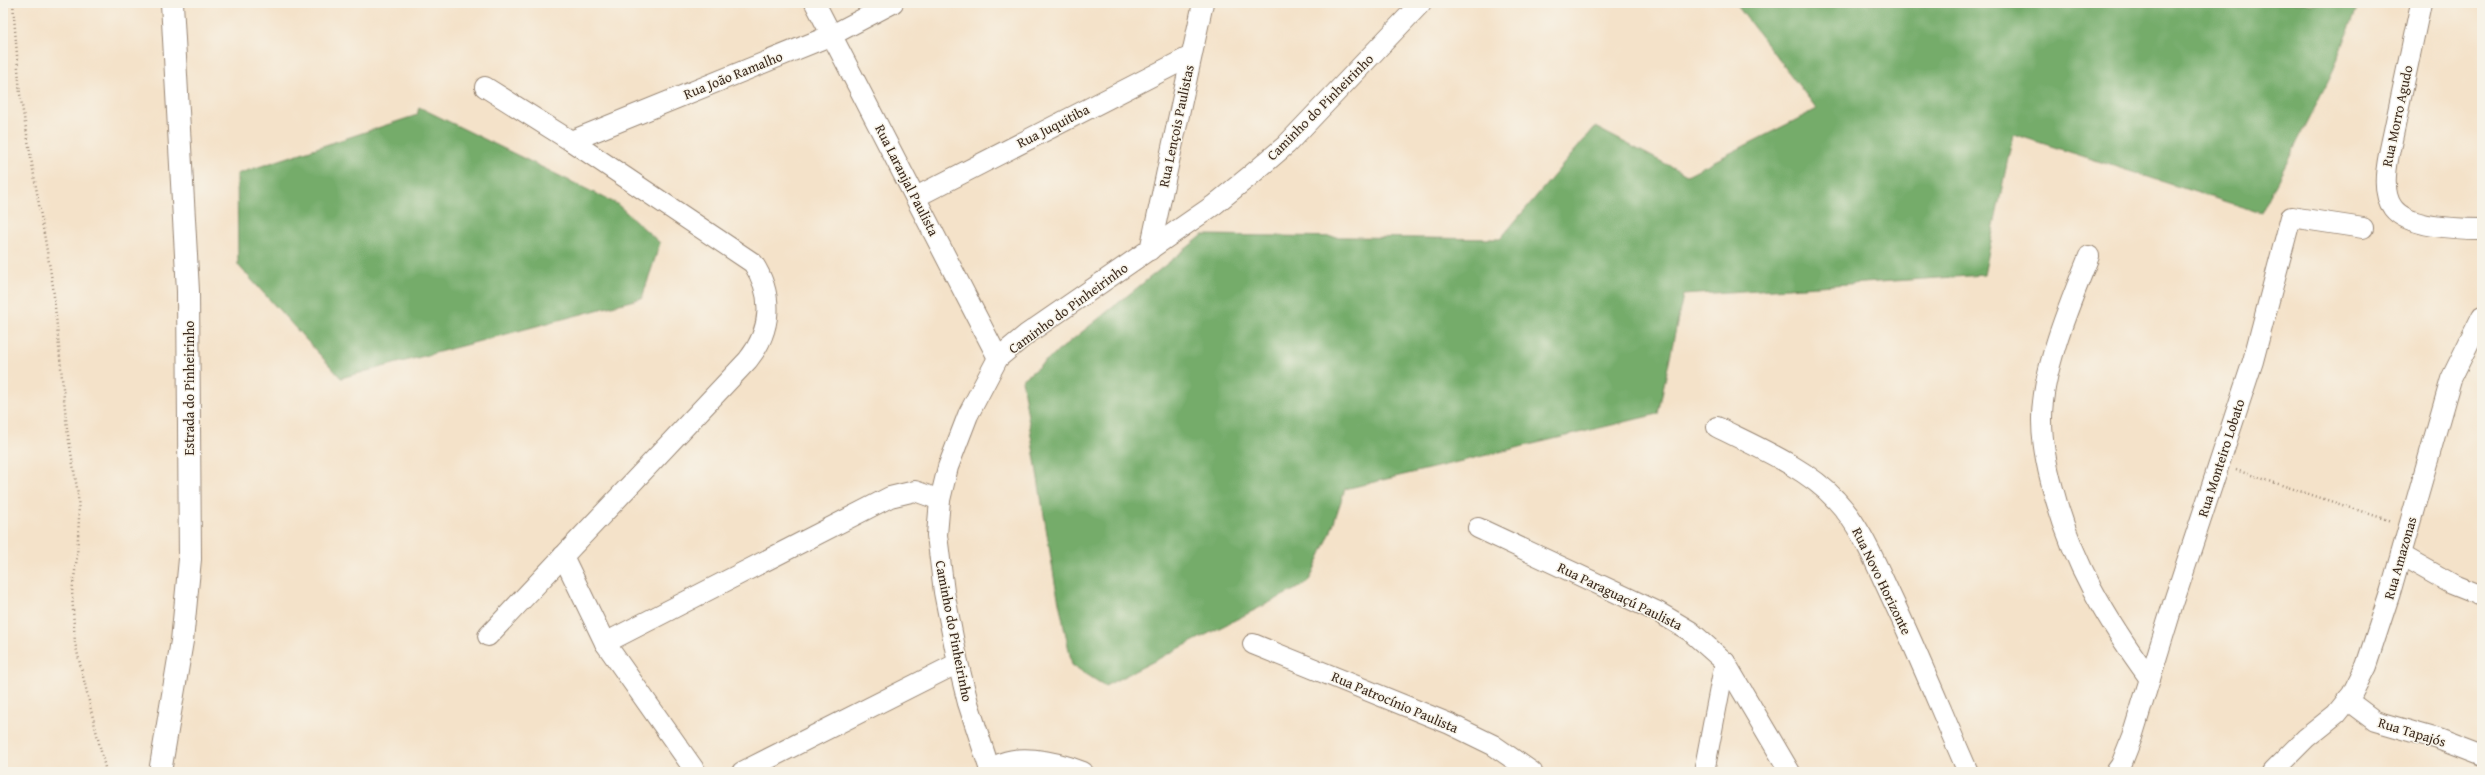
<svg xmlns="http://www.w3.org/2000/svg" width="2485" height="775" viewBox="0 0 2485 775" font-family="'Gentium Book Plus',serif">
<rect width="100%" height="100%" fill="#f7f3e8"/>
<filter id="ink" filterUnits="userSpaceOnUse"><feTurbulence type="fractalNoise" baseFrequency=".025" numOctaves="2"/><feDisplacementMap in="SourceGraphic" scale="8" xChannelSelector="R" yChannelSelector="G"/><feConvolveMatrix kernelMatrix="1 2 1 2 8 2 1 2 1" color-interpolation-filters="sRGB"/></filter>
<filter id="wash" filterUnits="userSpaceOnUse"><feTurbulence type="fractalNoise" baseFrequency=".012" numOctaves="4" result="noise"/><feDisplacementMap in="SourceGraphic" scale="16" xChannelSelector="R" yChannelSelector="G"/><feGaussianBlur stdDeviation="0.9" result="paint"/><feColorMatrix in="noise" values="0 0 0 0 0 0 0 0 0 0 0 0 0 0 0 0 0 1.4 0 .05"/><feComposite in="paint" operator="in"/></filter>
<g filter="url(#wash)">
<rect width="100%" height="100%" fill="#f4e2c9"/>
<!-- forest -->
<g fill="#74ac6b" stroke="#586b44">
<path d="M1735 3H2359L2331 76 2261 213 2013 134 1984 275 1683 295 1658 414 1345 489 1330 534 1308 583 1105 686 1072 665 1055 583 1022 380 1203 235 1500 239 1595 127 1687 175 1817 109Z"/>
<path d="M419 107 617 204 660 243 642 298 341 378 238 265 237 174 417 115Z"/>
</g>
</g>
<g filter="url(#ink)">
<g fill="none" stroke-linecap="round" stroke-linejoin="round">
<defs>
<g id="street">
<path d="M815 3 998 358"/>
<path d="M2421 3 2389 154C2386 170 2382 193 2393 208 2408 228 2459 229 2482 229"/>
<path d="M485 87 571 141 753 263C774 295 772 330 748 360L488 636"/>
<path d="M571 141 832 35 893 3"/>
<path d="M916 197 1191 56"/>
<path d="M1150 250 1203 3"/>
<path d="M2089 256C2071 301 2041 371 2042 421 2042 444 2047 467 2053 489 2072 562 2106 619 2150 679"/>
<path d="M1717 427C1755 446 1807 468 1836 500 1860 525 1875 562 1890 594 1918 653 1942 713 1968 772"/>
<path d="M1478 528 1658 612 1690 631 1725 662 1790 772"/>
<path d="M2401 555 2452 584 2482 596"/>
<path d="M563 556 605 643 696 772"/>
<path d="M605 643 890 497 915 491 940 500"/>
<path d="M1253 644 1450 724 1493 745 1532 772"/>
<path d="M2347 700 2375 721 2438 739 2482 756"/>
<path d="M990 770 968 703 958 663 944 592 937 535 940 500 948 467 968 415 998 358 1027 334 1214 205 1251 175 1286 145 1421 3"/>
<path d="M742 772 958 663"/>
<path d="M989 772C1010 749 1058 762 1083 772"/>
<path d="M1704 772 1725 662"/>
<path d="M2116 772 2121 765 2132 737 2173 604 2253 361 2291 217 2363 228"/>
<path d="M2272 772 2306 738 2336 714 2352 694 2366 666 2390 593 2451 379 2482 316"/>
</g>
<path id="secondary" d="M160 772 182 641 190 559 188 291 172 3"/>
</defs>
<!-- street casing -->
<use href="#street" stroke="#988674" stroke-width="22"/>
<!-- secondary casing -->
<use href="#secondary" stroke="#988674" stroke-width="24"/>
<!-- path -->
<g stroke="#988674" stroke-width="2.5" stroke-dasharray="1 3" stroke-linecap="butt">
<path d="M13 3 20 94 53 286 67 429 78 494 79 518 77 557 72 592 75 643 106 772"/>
<path d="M2236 470 2391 521"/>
</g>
<!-- street -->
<use href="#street" stroke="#fff" stroke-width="20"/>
<!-- secondary -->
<use href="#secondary" stroke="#fff" stroke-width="22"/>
</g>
</g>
<g text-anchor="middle" stroke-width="3" stroke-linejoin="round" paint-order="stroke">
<!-- street labels -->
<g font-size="14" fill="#3b2a1e" stroke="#f7f3e8">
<text transform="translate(733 75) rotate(-22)" y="5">Rua João Ramalho</text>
<text transform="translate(1320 107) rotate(-45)" y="5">Caminho do Pinheirinho</text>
<text transform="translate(2397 116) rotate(-78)" y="5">Rua Morro Agudo</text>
<text transform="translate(1053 126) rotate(-27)" y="5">Rua Juquitiba</text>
<text transform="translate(1176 126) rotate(-78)" y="5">Rua Lençois Paulistas</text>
<text transform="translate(907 180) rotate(63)" y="5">Rua Laranjal Paulista</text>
<text transform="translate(1068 308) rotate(-36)" y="5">Caminho do Pinheirinho</text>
<text transform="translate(189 388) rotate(-90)" y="5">Estrada do Pinheirinho</text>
<text transform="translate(2221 458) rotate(-72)" y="5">Rua Monteiro Lobato</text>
<text transform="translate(2400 558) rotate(-74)" y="5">Rua Amazonas</text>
<text transform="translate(1882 581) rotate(64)" y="5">Rua Novo Horizonte</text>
<text transform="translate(1620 596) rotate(26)" y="5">Rua Paraguaçú Paulista</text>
<text transform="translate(954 631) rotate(79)" y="5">Caminho do Pinheirinho</text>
<text transform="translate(1395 702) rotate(23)" y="5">Rua Patrocínio Paulista</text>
<text transform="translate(2412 732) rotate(17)" y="5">Rua Tapajós</text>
</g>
</g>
<!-- margin -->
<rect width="2485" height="775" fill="none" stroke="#f7f3e8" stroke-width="16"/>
</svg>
